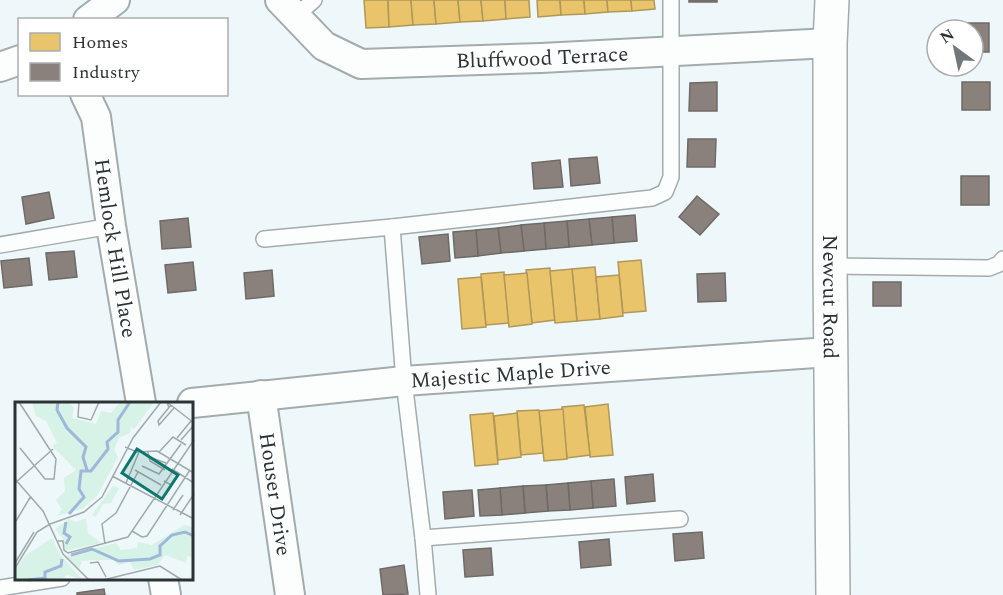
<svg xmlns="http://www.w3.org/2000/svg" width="1003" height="595" viewBox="0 0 1003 595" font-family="Spectral,serif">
<rect width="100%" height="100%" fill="#eef8fa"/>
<!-- homes -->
<g fill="#e9c46a" stroke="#b0985a" stroke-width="1.5">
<path d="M364 0H388L389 27 366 28Z"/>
<path d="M388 0H411L413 25 389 27Z"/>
<path d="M411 0H434L436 24 413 25Z"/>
<path d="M434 0H458L460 22 436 24Z"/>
<path d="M458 0H481L483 21 460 22Z"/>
<path d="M481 0H505L506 19 483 21Z"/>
<path d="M505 0H529L530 17 506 19Z"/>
<path d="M537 0H560L561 15 538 17Z"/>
<path d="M560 0H584L585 14 561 15Z"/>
<path d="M584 0H607L608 12 585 14Z"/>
<path d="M607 0H631L632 11 608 12Z"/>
<path d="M631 0H654L655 9 632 11Z"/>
<path d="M641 260 646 311 623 313 618 262Z"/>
<path d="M595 267 600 319 577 321 572 269Z"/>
<path d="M550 268 555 320 532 323 526 270Z"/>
<path d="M572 269 577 321 555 323 550 271Z"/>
<path d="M504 272 509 323 486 325 481 274Z"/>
<path d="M527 273 532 324 509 327 504 275Z"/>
<path d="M619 275 623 316 600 319 596 277Z"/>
<path d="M481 277 486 327 462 329 458 279Z"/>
<path d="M608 404 613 455 590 457 585 407Z"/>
<path d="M584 405 590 455 567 458 562 407Z"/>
<path d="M563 409 567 459 544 461 539 411Z"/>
<path d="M539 410 543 453 521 455 517 411Z"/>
<path d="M493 413 498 464 475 466 470 415Z"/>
<path d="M517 413 521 457 498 460 494 416Z"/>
</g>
<!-- industry -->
<g fill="#8a817c" stroke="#6e6a66" stroke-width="1.5">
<rect x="689" y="0" width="28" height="2"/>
<path d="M962 23H989V52H973V30H962Z"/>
<path d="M717 82V111H689L690 83Z"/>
<rect x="962" y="82" width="28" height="28"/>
<path d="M688 139H716L715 167H687Z"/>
<path d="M597 157 600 183 571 186 569 159Z"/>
<path d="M560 160 563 187 534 189 532 163Z"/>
<rect x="961" y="176" width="28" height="29"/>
<path d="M49 192 54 218 26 224 22 197Z"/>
<path d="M697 196 719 214 700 235 679 217Z"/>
<path d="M635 215 637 241 614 243 612 217Z"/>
<path d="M612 217 614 243 592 245 589 219Z"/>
<path d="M188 218 191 247 162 249 160 221Z"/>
<path d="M589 219 592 245 569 247 567 221Z"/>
<path d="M567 221 569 247 546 249 544 223Z"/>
<path d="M544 223 546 249 524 251 521 225Z"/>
<path d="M521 225 524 251 501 253 498 228Z"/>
<path d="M498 228 501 253 478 256 476 230Z"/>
<path d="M476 230 478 256 455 258 453 232Z"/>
<path d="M448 234 450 261 422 264 419 237Z"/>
<path d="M74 251 77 277 49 280 46 253Z"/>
<path d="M29 258 32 285 4 288 1 261Z"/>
<path d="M193 262 196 290 168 293 165 265Z"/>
<path d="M272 270 274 296 246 299 244 273Z"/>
<path d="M725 273 726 301 698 302 697 274Z"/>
<rect x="873" y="282" width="28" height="24"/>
<path d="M653 474 655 501 627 504 625 477Z"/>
<path d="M614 479 616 506 593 508 591 481Z"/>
<path d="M591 481 593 508 570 510 568 483Z"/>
<path d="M568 483 570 510 548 511 546 485Z"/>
<path d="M546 485 548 511 525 513 523 486Z"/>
<path d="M523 486 525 513 502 515 500 488Z"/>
<path d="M500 488 502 515 480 516 478 490Z"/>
<path d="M472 490 474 516 445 519 443 492Z"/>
<path d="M702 532 704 558 675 561 673 534Z"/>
<path d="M609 539 611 565 581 568 579 542Z"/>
<path d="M491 548 493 575 465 577 463 550Z"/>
<path d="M404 565 408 594 383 595 380 569Z"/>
<path d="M104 589 105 595H77V593Z"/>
</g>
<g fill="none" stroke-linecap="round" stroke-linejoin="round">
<defs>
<g id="lane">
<path d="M296 16 314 0"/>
<path d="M392 227 404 381 423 538 428 595"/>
<path d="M264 239 392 227 652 198 665 192 671 177V0"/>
<path d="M0 245 111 226"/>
<path d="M830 266 989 268 999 264 1003 259"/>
<path d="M423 538 680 519"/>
<path d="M0 588 62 578"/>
</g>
<g id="street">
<path id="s1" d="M280 0 324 46 361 64 541 58 830 43"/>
<path d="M88 20 115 0"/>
<path d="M0 67 20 60"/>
<path id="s2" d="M85 94 96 117 111 226 141 403"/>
<path id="s3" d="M261 395 290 595"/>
<path id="s4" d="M192 403 404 381 830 352"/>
<path d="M163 578 166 595"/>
</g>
<g id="secondary">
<path id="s5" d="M832 0 830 43V266L833 595"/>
</g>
</defs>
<!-- lane casing -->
<use href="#lane" stroke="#a3abac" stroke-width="18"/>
<!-- street casing -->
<use href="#street" stroke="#a3abac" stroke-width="32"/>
<!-- secondary casing -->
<use href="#secondary" stroke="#a3abac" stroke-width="36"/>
<!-- lane -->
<use href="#lane" stroke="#fcfefe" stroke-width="15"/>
<!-- street -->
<use href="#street" stroke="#fcfefe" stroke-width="28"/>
<!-- secondary -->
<use href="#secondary" stroke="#fcfefe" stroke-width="33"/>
</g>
<g text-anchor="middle" stroke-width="6" stroke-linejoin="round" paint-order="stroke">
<!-- street labels -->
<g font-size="21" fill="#2c3334" stroke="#fff">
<text dy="7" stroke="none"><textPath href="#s1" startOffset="286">Bluffwood Terrace</textPath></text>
<text dy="7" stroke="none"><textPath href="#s2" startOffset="158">Hemlock Hill Place</textPath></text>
<text dy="7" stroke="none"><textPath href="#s5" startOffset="297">Newcut Road</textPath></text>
<text dy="7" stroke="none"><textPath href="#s4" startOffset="320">Majestic Maple Drive</textPath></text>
<text dy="7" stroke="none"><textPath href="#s3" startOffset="100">Houser Drive</textPath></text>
</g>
</g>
<!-- overview -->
<g transform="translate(15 402)">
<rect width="178" height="178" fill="#eef8fa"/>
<path d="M17 0H52L59 6 57 16 81 22 86 9 96 11 105 0H139L119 27 116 25 115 31 104 36 99 48 103 55 82 94 67 107 42 114 47 107 41 98 50 89 49 76 61 68 37 44 42 41 31 19 21 14ZM98 84 104 86 96 101 88 102 81 115 77 113ZM71 116 73 131 86 141 50 149 48 137 40 127 54 117 61 120ZM169 123 178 125V155L172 154 171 161 150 153 143 163 119 168 115 160 104 163 98 158H79L67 159 64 167 51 154 101 141 106 148 122 146 123 140 137 143ZM37 136 46 154 68 178 53 173 45 178H0V168L11 153Z" fill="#d7f2e7"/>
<path fill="none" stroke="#9db8d9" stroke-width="3" d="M43 0 42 8 52 26 71 45 68 55 72 68M54 112 69 95 64 87 66 69H76L93 47 92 40 103 30V18L115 0M51 142 55 135 49 131 51 120M56 153 77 147 104 159 135 157 145 153V144L157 133 170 130 179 134M13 178 30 176V170L46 164 47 157"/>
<path fill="none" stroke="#a0a9ab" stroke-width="1.5" d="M4 0 41 57 39 77H30L5 46M64 0 63 15 76 18 84 0M156 3 143 19 144 23 159 6M154 6 152 0 179 21M162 36 176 19M166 38 179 23M110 45 122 50 142 49 179 71M133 50 135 59 150 68M144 50 158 35 171 43M134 55 151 61M127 64 144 72 166 42M157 67 179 81M120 68 146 83M97 74 179 117M0 77 28 109 48 152 74 178M149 79 156 83 164 71M0 81 38 47M111 81 124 50M158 108 168 93M165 113 179 92M1 119 16 94M35 122 69 110 87 95 118 36 146 0M117 129 127 135 132 134 175 68M43 139H48L49 148 53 151 113 135 179 38M90 142 87 122 101 111 123 70M0 161 19 130M75 161 83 160 91 175M0 166 22 130 35 122M88 178 145 164 167 178"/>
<path fill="#0f766e" fill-opacity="0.15" stroke="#0f766e" stroke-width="3" d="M122 47 163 73 147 97 107 71Z"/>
<rect width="178" height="178" fill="none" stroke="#2c3334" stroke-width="3"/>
</g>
<!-- legend -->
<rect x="18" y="18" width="210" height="78" fill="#ffffff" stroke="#abadae" stroke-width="1.5"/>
<rect x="30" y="33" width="30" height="18" fill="#e9c46a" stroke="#abadae" stroke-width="1.5"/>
<text x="72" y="48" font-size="18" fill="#2c3334">Homes</text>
<rect x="30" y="63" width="30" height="18" fill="#8a817c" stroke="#abadae" stroke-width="1.5"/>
<text x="72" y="78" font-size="18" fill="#2c3334">Industry</text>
<!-- north arrow -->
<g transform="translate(955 48) rotate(327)"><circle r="28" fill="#ffffff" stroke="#abadae" stroke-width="1.5"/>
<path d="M0-4.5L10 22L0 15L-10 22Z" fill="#707879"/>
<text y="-9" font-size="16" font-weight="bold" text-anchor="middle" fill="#2c3334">N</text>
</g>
</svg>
